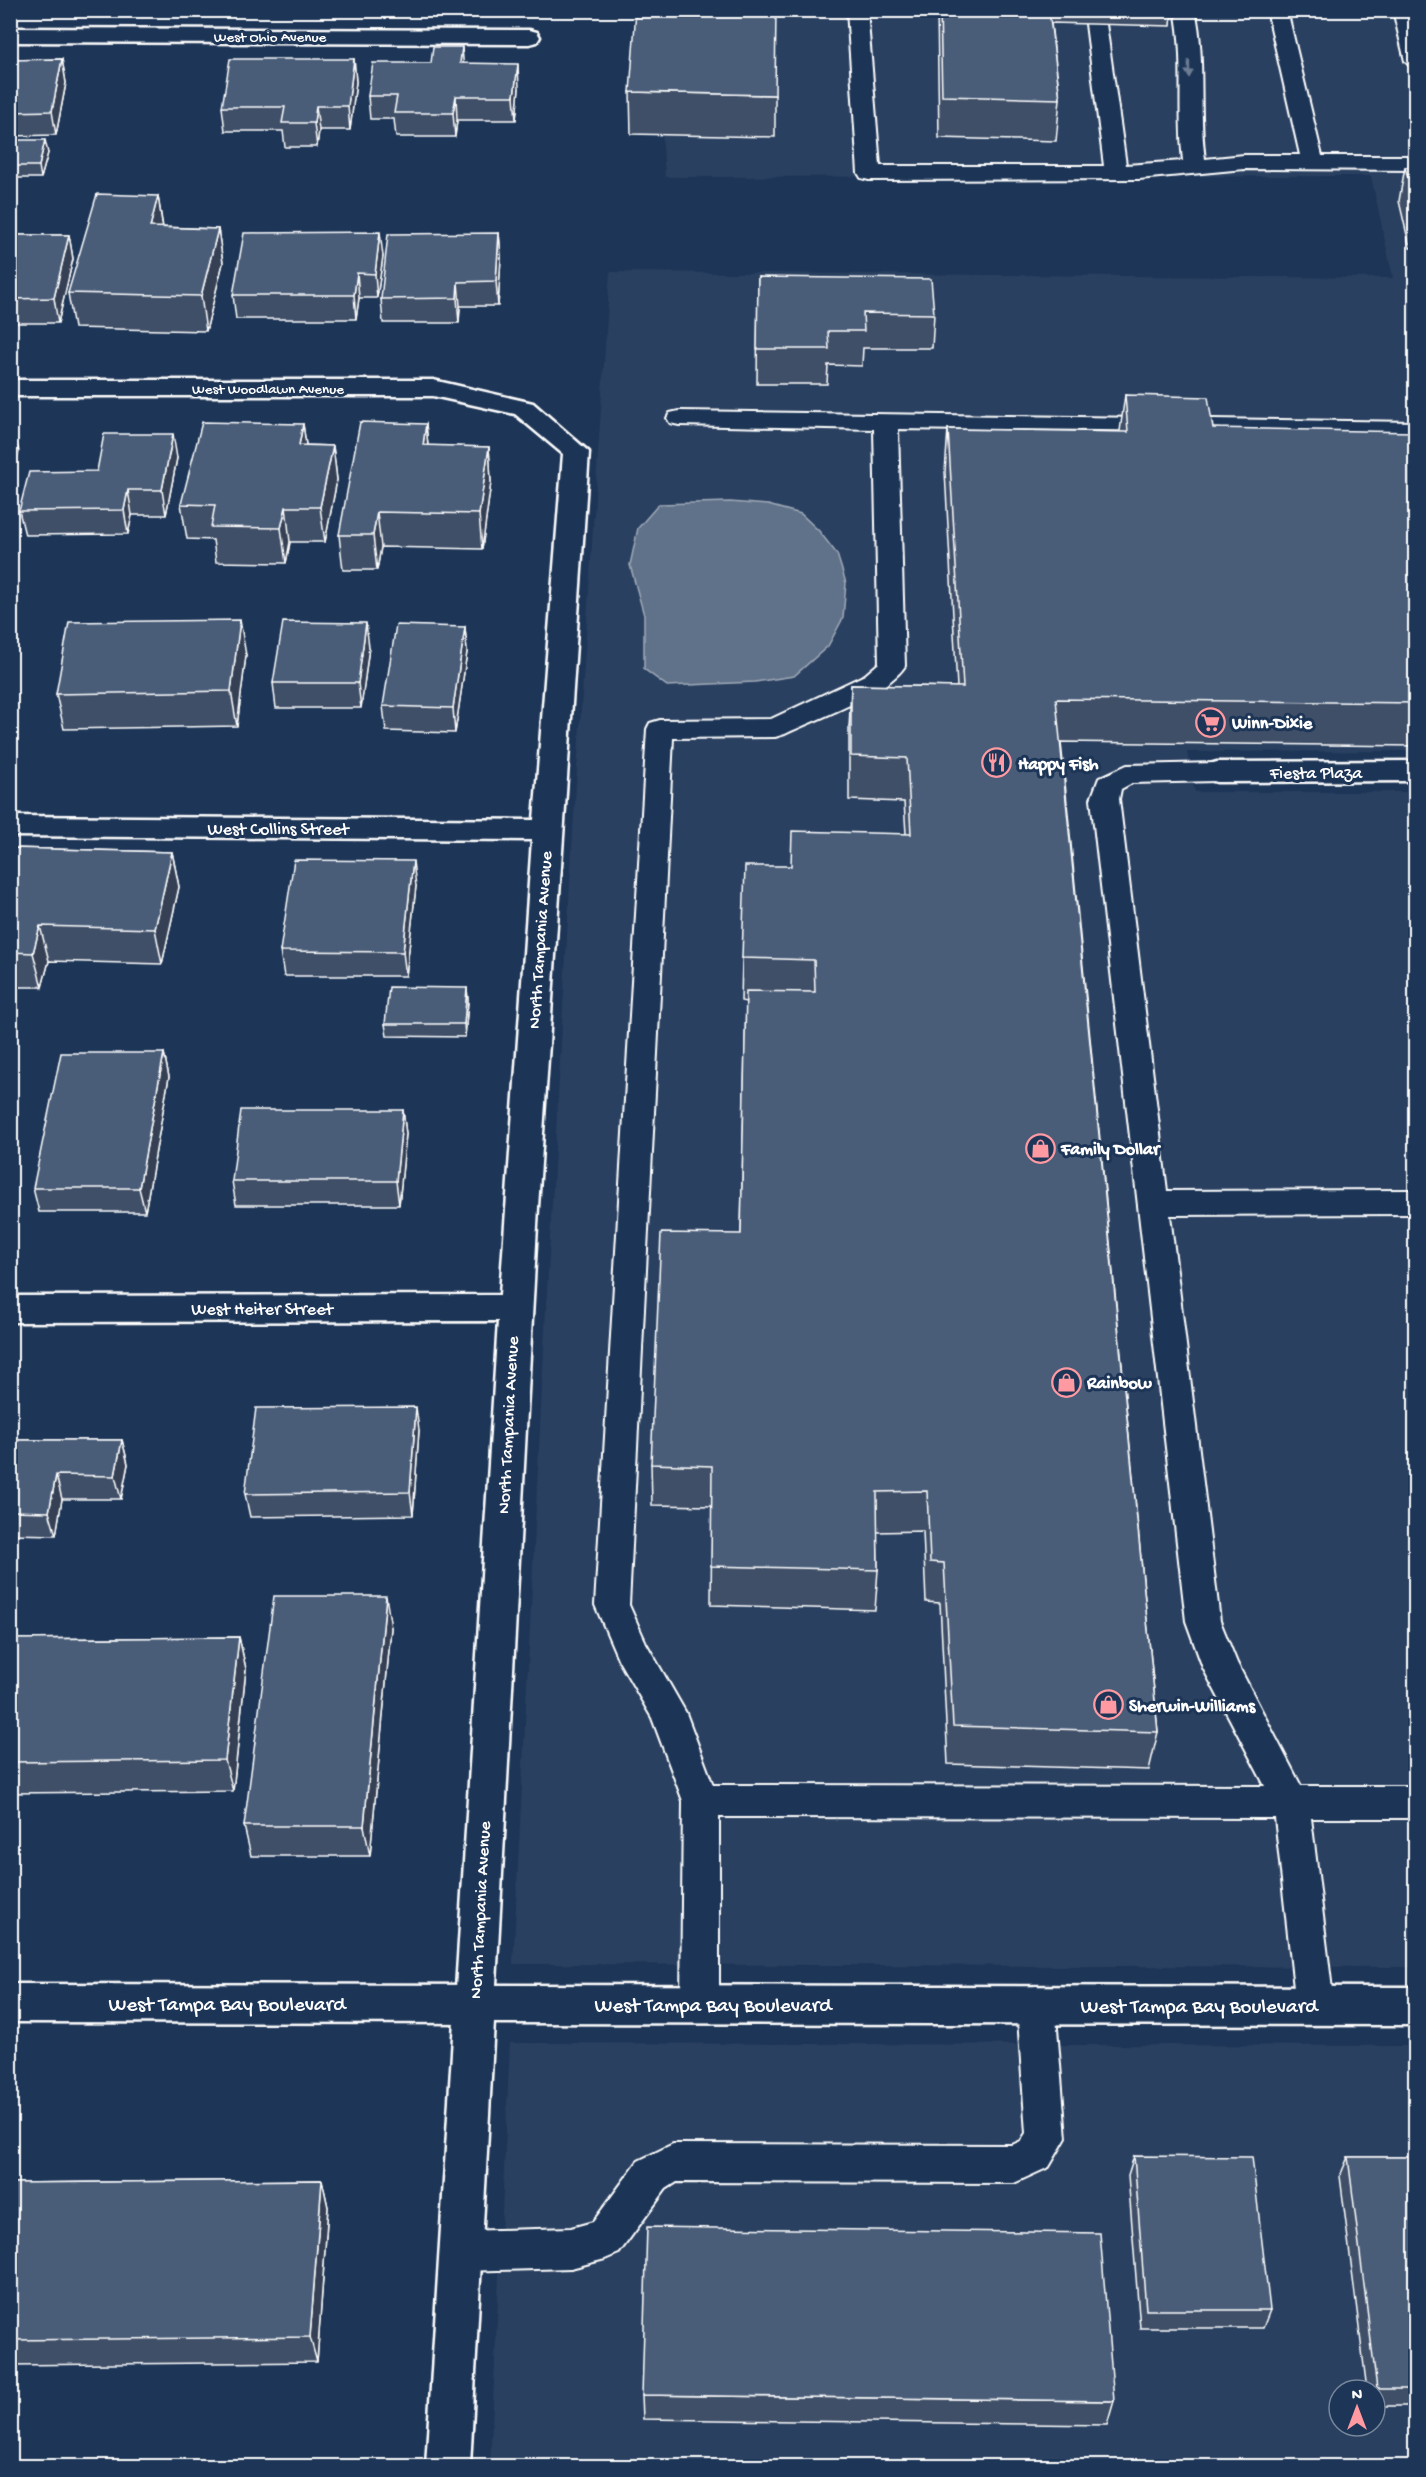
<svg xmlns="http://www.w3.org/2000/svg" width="1426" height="2477" viewBox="0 0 1426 2477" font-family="'Gochi Hand',sans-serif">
<rect width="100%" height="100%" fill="#1d3557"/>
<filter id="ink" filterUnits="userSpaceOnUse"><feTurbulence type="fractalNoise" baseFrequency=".0167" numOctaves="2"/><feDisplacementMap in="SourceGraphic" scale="12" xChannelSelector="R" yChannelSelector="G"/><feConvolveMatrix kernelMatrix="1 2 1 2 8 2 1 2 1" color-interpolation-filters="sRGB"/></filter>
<g filter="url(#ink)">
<!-- built -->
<g fill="#2a4161" fill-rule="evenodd">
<path d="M654 11H1415V751L1187 752 1195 792H1415V1967L513 1964 546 1308 573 831 610 272 1393 278 1371 176 665 177ZM730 502 768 505 645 669 644 615 630 565 659 504Z"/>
<path d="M510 2043 1415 2046V2466H490ZM1339 2390H1375V2426H1339Z"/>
</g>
<!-- water -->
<path fill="#617289" stroke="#a0aab8" stroke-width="1.5" d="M730 502 768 505 801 514 819 531 837 554 846 583 843 618 828 646 794 676 755 682 667 686 644 669V615L630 565 638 528 659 504Z"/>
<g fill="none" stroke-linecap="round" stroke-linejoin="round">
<defs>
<g id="service">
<path d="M847 10H867L880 166H1104L1086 24 1089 20 1096 18 1103 20 1106 24 1126 165 1183 161C1177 112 1185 58 1175 10H1195C1206 58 1198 110 1205 159L1244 155H1300L1267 10H1287L1322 156H1416V170L1244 169 1139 179 869 180 861 178 858 173Z"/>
<path d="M1393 10H1413L1416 67 1409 65 1405 61Z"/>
<path d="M679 411 1416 422V436L898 429 905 666C887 694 816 719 785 734L775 737 673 738 629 1605 646 1643 686 1713 713 1785 1265 1786 1203 1668 1186 1621 1091 799 1099 778 1127 765 1217 763 1227 766 1231 772 1227 778 1217 781 1132 783 1121 789 1119 799 1167 1191 1416 1190V1214L1170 1215 1220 1621 1237 1663 1301 1786H1416V1818H1311L1334 2006 1329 2019 1315 2024 1301 2019 1296 2006 1275 1818 719 1817V2004L714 2017 700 2022 686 2017 681 2004 683 1801 652 1718 619 1661 595 1605 647 729 650 723 660 720 771 719 865 675 879 663 874 429 679 425 670 423 667 418 670 413Z"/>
<path d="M1036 1986 1050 1991 1055 2004 1066 2138 1049 2167 1014 2183 677 2182 666 2189 619 2253 605 2259 571 2268 460 2271 446 2265 440 2251 446 2237 460 2231 571 2228 593 2222 638 2161 673 2144 1012 2145 1021 2141 1026 2133 1017 2004 1022 1991Z"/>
</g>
<g id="minor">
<path d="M10 28 529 30 537 32 540 37 537 42 529 44 10 42Z"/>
<path d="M10 380H433L533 403 589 452 538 1207 470 2466H426L498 1321 10 1322V1296L500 1295 532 840 10 836V816L534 820 563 454 515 414 433 396H10Z"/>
<path d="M1416 761V781L1217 782 1207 779 1203 772 1207 765 1217 762Z"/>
</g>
<path id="tertiary" d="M10 1984 1416 1987V2025L10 2022Z"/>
</defs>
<!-- service casing -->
<use href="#service" stroke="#fff" stroke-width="4"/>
<!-- minor casing -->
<use href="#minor" stroke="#fff" stroke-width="5"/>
<!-- tertiary casing -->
<use href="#tertiary" stroke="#fff" stroke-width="5"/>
<!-- service -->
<use href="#service" fill="#1d3557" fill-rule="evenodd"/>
<!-- minor -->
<use href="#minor" fill="#1d3557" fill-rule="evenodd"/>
<!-- tertiary -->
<use href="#tertiary" fill="#1d3557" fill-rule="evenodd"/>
</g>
<!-- wall -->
<g fill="#405068" stroke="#fff" stroke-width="1.5">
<path d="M937 10H1172L1171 26 1051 23 1060 99 1056 141 939 138Z"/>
<path d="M62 59 66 83 56 135 10 136V60Z"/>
<path d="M354 59 356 82 350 130H319L317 147H285L283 131H225L222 107Z"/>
<path d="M463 63 519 88 516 120H457L455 137H396L394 119H370L368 96Z"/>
<path d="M630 92 775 95V137L631 134Z"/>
<path d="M10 140 48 153 41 178H10Z"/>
<path d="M1405 167H1416V248H1410L1399 201Z"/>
<path d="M158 196 163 227 218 229 223 263 206 331 74 328 68 293Z"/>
<path d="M499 233 501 257 498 306H460L459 323H383L381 299Z"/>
<path d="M10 235H69L73 259 58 323H10Z"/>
<path d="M383 256 377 298H359L356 319H236L233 295Z"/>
<path d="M758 277 934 314 932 348H863L862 366 828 365 827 384H757Z"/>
<path d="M1125 395 1213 428 1416 445V746L1061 742 1158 1732 1149 1770 948 1764 940 1603 926 1602 923 1531 877 1532 878 1570 875 1610 711 1605 712 1506 652 1505 651 1464 741 1234 746 1002 741 1001 742 958 791 866 906 834 904 802 849 800V729L851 685 957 687 945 472 948 429 1120 431Z"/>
<path d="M303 424 306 445 333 446 337 480 325 542H290L286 563 216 562 213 540 187 539 181 504Z"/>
<path d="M426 424 428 446 489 447 491 482 482 549 381 547 377 570H343L339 535Z"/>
<path d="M177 458 166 515H132L128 534 25 535 19 511 97 471Z"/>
<path d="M465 627 467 652 455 733 386 731 383 706Z"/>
<path d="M369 647 361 708H276L273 683Z"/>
<path d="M246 655 237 726 64 729 56 694Z"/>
<path d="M10 848 172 852 179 887 162 964 49 961 42 987H10Z"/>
<path d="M416 886 406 976H284L280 951Z"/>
<path d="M467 988 468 1001 465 1037 387 1036 385 1024Z"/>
<path d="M164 1053 169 1077 145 1212H39L33 1188Z"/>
<path d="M403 1110 406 1134 399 1205H236L232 1181Z"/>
<path d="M419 1430 413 1515 250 1517 245 1494Z"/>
<path d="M10 1440H122L128 1464 121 1499H62L56 1535 10 1534Z"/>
<path d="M391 1628 370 1856H251L244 1826Z"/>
<path d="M239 1637 246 1669 233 1791 10 1793V1639Z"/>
<path d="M1134 2156 1270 2310 1263 2328H1140L1128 2175Z"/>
<path d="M1348 2157H1416V2406H1375V2390H1367L1340 2176Z"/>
<path d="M322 2180 328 2207 317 2362 10 2365V2183Z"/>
<path d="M642 2395 1114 2401 1107 2425 643 2419Z"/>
</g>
<!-- shaded-wall -->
<g fill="#344155" stroke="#fff" stroke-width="1.5">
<path d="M462 47 464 71 460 63Z"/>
<path d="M62 59 66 83 56 135 52 111Z"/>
<path d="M354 59 356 82 350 130 348 106Z"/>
<path d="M518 64 519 88 516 120 514 96Z"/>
<path d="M456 96 457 120 455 137 453 113Z"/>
<path d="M316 106 319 130 317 147 314 123Z"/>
<path d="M45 140 48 153 41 178 39 166Z"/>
<path d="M158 196 163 230 150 227Z"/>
<path d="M218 229 223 263 206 331 201 296Z"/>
<path d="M380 232 383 256 377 298 375 274Z"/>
<path d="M499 233 501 257 498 306 496 281Z"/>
<path d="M69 235 73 259 58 323 54 298Z"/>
<path d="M357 273 359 298 356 319 354 295Z"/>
<path d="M458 282 460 306 459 323 457 298Z"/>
<path d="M303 424 308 459 299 445Z"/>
<path d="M426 424 429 459 423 445Z"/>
<path d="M13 428 19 452 10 479V437Z"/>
<path d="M173 434 177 458 166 515 162 490Z"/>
<path d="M333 446 337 480 325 542 320 507Z"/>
<path d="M489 447 491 482 482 549 479 514Z"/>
<path d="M128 490 132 515 128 534 124 510Z"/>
<path d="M286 507 290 542 286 563 281 528Z"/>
<path d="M377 512 381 547 377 570 373 535Z"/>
<path d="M240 620 246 655 237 726 231 691Z"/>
<path d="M366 623 369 647 361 708 358 683Z"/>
<path d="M465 627 467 652 455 733 453 708Z"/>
<path d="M172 852 179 887 162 964 155 929Z"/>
<path d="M413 861 416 886 406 976 403 952Z"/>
<path d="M40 926 49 961 42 987 33 953Z"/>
<path d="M467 988 468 1001 465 1037 464 1024Z"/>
<path d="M164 1053 169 1077 145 1212 139 1188Z"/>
<path d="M403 1110 406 1134 399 1205 396 1181Z"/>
<path d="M416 1407 419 1430 413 1515 410 1492Z"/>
<path d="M122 1440 128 1464 121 1499 115 1476Z"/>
<path d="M56 1475 62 1499 56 1535 49 1512Z"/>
<path d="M386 1596 391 1628 370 1856 364 1826Z"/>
<path d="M239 1637 246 1669 233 1791 225 1760Z"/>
<path d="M322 2180 328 2207 317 2362 310 2337Z"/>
</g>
<!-- building -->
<g fill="#4a5d79" stroke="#fff" stroke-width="1.5">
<path d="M636 10H776L775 95 630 92Z"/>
<path d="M940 10H1049L1060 99 942 96Z"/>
<path d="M433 47H462L460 63 518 64 514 96H456L453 113H394L397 96H368L373 63H431Z"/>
<path d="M62 59 52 111 10 112V60Z"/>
<path d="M230 59H354L348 106H316L314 123H282L285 107H222Z"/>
<path d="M10 140H45L39 166H10Z"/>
<path d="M1405 167H1416V207Z"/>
<path d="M97 194 158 196 150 227 218 229 201 296 68 293Z"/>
<path d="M380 232 375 274 357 273 354 295H233L244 233Z"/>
<path d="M499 233 496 281 458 282 457 298 381 299 388 234Z"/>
<path d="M10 235H69L54 298 10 299Z"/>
<path d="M758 277 931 279 934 314 863 313 864 331H828L829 349H757Z"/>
<path d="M1125 395 1208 397 1213 428 1412 432 1416 445V703L1056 699 1158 1732 953 1726 944 1563 930 1562 927 1491 877 1492 878 1570 711 1566 712 1466 651 1464 661 1233 741 1234 746 991 815 992 814 960 742 958 745 866H791L792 831 911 834 907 758 851 756V685L963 687 948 429 1128 432Z"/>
<path d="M202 422 303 424 299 445 333 446 320 507H286L281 528 211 527 215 505 181 504Z"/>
<path d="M360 422 426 424 423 445 489 447 479 514 377 512 373 535H339Z"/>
<path d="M10 428H13L10 437Z"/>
<path d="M104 434H173L162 490H128L124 510 19 511 29 472 97 471Z"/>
<path d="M240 620 231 691 56 694 69 622Z"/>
<path d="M283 622 366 623 358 683H273Z"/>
<path d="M396 625 465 627 453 708 383 706Z"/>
<path d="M10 848 172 852 155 929 40 926 33 953 10 952Z"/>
<path d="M294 860 413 861 403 952 280 951Z"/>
<path d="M389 987 467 988 464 1024H385Z"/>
<path d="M61 1053H164L139 1188H33Z"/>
<path d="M241 1110H403L396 1181H232Z"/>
<path d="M416 1407 410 1492 245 1494 256 1408Z"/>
<path d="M10 1440H122L115 1476 56 1475 49 1512 10 1511Z"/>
<path d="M274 1596H386L364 1826H244Z"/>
<path d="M239 1637 225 1760 10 1762V1639Z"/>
<path d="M1134 2156 1252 2157 1270 2310H1146Z"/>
<path d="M1348 2157H1416V2389H1377Z"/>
<path d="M322 2180 310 2337 10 2340V2183Z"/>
<path d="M647 2227 1100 2233 1114 2401 642 2395Z"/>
</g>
<!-- one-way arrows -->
<defs><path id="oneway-solid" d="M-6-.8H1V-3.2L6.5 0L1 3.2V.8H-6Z" transform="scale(1.5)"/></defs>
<use fill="#6c7c92" href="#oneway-solid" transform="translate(1189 69) rotate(89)"/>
</g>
<!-- icons -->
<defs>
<symbol id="supermarket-ring" viewBox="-11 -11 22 22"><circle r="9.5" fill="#1d3557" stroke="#ff9aa2" stroke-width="1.5"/><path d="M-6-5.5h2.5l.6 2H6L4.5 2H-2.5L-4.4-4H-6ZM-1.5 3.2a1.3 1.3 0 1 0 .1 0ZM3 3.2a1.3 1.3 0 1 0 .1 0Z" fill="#ff9aa2"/></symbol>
<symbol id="restaurant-ring" viewBox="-11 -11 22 22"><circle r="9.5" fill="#1d3557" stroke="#ff9aa2" stroke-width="1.5"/><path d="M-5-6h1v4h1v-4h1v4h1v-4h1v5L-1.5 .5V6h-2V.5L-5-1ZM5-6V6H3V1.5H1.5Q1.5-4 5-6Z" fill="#ff9aa2"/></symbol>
<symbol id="shop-ring" viewBox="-11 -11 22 22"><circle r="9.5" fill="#1d3557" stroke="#ff9aa2" stroke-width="1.5"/><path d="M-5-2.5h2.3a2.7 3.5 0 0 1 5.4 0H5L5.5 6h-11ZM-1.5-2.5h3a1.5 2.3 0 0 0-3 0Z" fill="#ff9aa2"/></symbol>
</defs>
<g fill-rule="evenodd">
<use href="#supermarket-ring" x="1194" y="706" width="33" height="33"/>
<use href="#restaurant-ring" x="980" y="746" width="33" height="33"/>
<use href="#shop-ring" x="1024" y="1132" width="33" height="33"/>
<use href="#shop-ring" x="1050" y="1366" width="33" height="33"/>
<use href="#shop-ring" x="1092" y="1688" width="33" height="33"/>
</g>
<g text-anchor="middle" stroke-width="6" stroke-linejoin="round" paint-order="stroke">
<!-- far-street labels -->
<g font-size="15" fill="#fff" stroke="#1d3557">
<text x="270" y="41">West Ohio Avenue</text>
<text x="268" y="393">West Woodlawn Avenue</text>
</g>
<!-- poi labels -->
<g font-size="18" font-weight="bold" fill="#fff" stroke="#1d3557" text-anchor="start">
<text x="1232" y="728">Winn-Dixie</text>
<text x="1018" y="769">Happy Fish</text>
<text x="1061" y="1154">Family Dollar</text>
<text x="1087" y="1388">Rainbow</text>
<text x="1129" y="1711">Sherwin-Williams</text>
</g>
<!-- street labels -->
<g font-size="18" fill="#fff" stroke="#1d3557">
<text x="1316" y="778">Fiesta Plaza</text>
<text x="278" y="834">West Collins Street</text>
<text transform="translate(539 940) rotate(-86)" y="6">North Tampania Avenue</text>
<text x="262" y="1314">West Heiter Street</text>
<text transform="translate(507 1425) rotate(-87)" y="6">North Tampania Avenue</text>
<text transform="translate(479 1910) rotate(-87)" y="6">North Tampania Avenue</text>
</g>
<!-- near-street labels -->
<g font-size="21" fill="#fff" stroke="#1d3557">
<text x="227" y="2010">West Tampa Bay Boulevard</text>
<text x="713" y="2011">West Tampa Bay Boulevard</text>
<text x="1199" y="2012">West Tampa Bay Boulevard</text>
</g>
</g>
<!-- margin -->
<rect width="1426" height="2477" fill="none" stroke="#1d3557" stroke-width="36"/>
<rect x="18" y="18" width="1390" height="2441" fill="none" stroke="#fff" stroke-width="2" filter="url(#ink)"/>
<!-- north arrow -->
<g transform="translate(1357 2408)"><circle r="28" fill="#1d3557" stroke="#77869a" stroke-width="1.5"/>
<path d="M0-4.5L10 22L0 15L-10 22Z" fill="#ff9aa2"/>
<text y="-9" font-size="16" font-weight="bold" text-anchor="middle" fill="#ffffff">N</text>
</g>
</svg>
